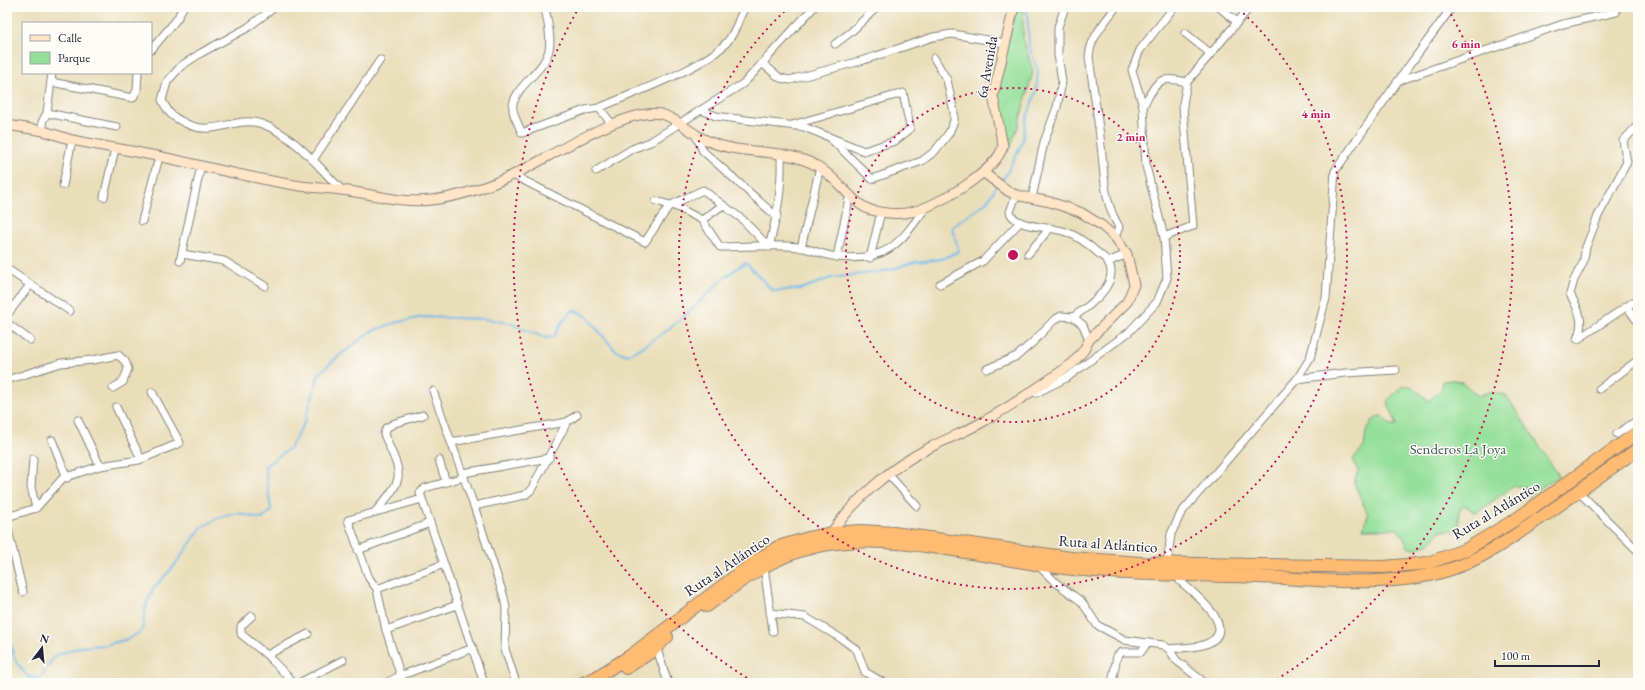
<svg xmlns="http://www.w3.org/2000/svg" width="1645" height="690" viewBox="0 0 1645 690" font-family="'EB Garamond',serif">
<rect width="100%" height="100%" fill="#fdfcf7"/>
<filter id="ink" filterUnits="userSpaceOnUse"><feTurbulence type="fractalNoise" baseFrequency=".025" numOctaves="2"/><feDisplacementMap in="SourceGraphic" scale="8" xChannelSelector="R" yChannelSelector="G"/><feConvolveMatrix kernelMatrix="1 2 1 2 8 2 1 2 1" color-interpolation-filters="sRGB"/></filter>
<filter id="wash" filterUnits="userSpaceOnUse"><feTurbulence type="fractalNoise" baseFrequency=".012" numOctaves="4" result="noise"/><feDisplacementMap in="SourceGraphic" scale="16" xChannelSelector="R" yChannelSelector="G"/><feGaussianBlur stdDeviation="0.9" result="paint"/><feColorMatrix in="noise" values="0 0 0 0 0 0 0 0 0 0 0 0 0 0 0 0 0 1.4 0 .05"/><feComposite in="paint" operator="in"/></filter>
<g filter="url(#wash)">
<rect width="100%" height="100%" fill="#e9deba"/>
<!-- green -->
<g fill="#94df9a" stroke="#5b806a">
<path d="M1017 7H1023V38L1033 72 1018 127 1009 151 1005 150 994 95Z"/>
<path d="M1454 380 1462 382 1478 396 1489 392 1506 395 1559 476 1527 496 1525 487 1514 486 1476 513 1464 505 1459 511V530L1440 531C1431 543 1424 549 1409 548L1398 529H1363L1368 515 1354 483 1358 471 1353 459 1364 447 1366 432 1372 421 1381 415 1391 425H1397L1387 401 1402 386 1414 388 1429 401 1441 390 1443 381Z"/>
</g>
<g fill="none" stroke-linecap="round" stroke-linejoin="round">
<!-- stream -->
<g stroke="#72b9e9" stroke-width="2">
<path d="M1001 181 1006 175 1022 143 1026 120 1036 92 1038 71 1029 47 1027 7"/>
<path d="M7 639H9L16 662 28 677 40 679 54 656 80 647 105 645 128 639 142 631 146 606 153 589 174 566 202 527 218 518 238 513 262 519 271 511 265 466 290 448 305 421 319 374 334 360 370 332 394 323 423 317 485 319 509 323 546 338 554 337 562 322 573 310 585 315 615 350 627 355C649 345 671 328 690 311 708 295 724 274 746 263L773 291 801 289 831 278 885 271 915 262 942 259 959 251 952 228C970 211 985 211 996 186"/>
</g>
</g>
</g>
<g filter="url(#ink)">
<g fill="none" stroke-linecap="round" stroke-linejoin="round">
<defs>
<g id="street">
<path d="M275 7 247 28 201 53 181 66 167 82 162 100C169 114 171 116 185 123 213 138 235 115 262 124 296 136 318 167 342 190"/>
<path d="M545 7C547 21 552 37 549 50 544 72 518 83 513 104 511 113 519 125 522 133L585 110 599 108C632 93 705 68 727 42 736 32 738 19 745 7"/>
<path d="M1219 7 1237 22"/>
<path d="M1185 33 1210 53"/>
<path d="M835 44 851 32 877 7"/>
<path d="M151 50 177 19 183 7"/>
<path d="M762 63 780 78 790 80 864 60 933 37 952 34 1005 43"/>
<path d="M1398 81 1563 24 1616 12"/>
<path d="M51 82 133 98 137 90 138 73"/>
<path d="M1143 106C1158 81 1157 75 1187 82"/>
<path d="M599 108 612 124"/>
<path d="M701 110 716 116 738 119 804 127 864 151 895 141 909 130 910 127 903 93 792 125"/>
<path d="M47 113 117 127"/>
<path d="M44 131 42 122 47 113 52 73"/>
<path d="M695 134 703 151 777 217"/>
<path d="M832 140 872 179 922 161 935 151 949 133 954 121V112L947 80 934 58"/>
<path d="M313 160 380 60"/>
<path d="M596 171 632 149 650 142 744 83 814 7"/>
<path d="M513 175 645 242 669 206 703 190 742 219 769 247C778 212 782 189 781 153"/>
<path d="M63 185 72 140"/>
<path d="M1016 195 1010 212C1011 216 1016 220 1020 222 1034 228 1051 227 1066 232 1078 236 1087 243 1097 252 1100 255 1106 258 1108 262 1121 283 1088 307 1073 317"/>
<path d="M104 197 115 149"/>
<path d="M1032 198 1044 142 1057 107 1062 82 1058 54V27L1065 7"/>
<path d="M656 201 677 207 702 220 720 247C746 247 773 244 799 247 812 249 825 256 838 257 888 262 900 243 926 207"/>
<path d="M702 220 723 205"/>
<path d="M142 221 159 157"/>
<path d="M1115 237 1119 227C1103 200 1105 177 1101 146 1098 117 1093 87 1089 57 1090 38 1105 22 1116 7"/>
<path d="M1164 237 1193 226 1184 121 1183 104 1187 82 1250 7"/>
<path d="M801 248 820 167"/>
<path d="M182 254 224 261 265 286"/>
<path d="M1028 254 1050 228"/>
<path d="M837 257 850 194"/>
<path d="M870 258 881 212"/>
<path d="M180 261 201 166"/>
<path d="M1108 262 1127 254"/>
<path d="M7 269 70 311"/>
<path d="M940 284 983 261 1020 222"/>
<path d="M1627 307 1638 322"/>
<path d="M7 315 30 285"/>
<path d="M7 323 30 340"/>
<path d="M1577 339C1585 323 1579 310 1570 294L1574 280 1583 263 1586 247 1598 216 1627 162 1623 141 1638 125"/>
<path d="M1578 339 1638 299"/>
<path d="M987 369 1017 356 1033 342 1054 320 1061 316 1073 317 1083 325 1089 340"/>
<path d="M7 378 10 379 61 363 93 360 118 355 125 361 128 369 123 382 113 388"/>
<path d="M1297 379 1345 373 1396 370"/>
<path d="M1599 389 1638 360"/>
<path d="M433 391 474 506 504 597 506 608 505 649 516 683"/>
<path d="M1036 393 1068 377 1129 332 1157 302 1167 278 1164 237 1146 166 1143 106 1132 70 1140 50 1174 7"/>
<path d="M116 407 141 459"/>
<path d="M78 420 100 466"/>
<path d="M1617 434 1638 420"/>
<path d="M52 440 67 478"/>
<path d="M451 442 567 422 577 415"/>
<path d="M33 459 31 487 36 508"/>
<path d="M439 460 446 482"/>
<path d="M463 473 549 458"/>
<path d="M888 474 917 506"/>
<path d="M464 477 425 488 420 493 484 683"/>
<path d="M1578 491 1638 551"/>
<path d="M474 506 525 495 531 490 567 422"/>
<path d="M375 512C407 475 402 477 384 434L386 428 395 423 423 415"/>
<path d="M7 517 36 508 63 478 100 466 139 460 180 443 152 392"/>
<path d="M7 526 23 592"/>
<path d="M358 550 430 523"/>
<path d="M1167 564 1171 534 1181 513 1297 379 1310 358 1326 298 1335 171 1398 81 1452 7"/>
<path d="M1038 565 1055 582 1082 602 1097 625 1125 640 1163 645 1169 649 1176 660 1201 680 1203 683"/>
<path d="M764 567 773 631"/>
<path d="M377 589 444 564"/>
<path d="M770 613 805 617 842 639 857 650 865 672 884 683"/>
<path d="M252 616 241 626V634L267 655 294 683"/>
<path d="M386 630 457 605"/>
<path d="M656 646 668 683"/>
<path d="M1169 649C1180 648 1193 648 1203 645 1244 632 1195 594 1180 581L1178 576"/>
<path d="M267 655 308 634"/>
<path d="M299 683 343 660"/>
<path d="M386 683 400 676 473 648"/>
<path d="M403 683 386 630 377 589 369 578 348 520 422 499"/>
<path d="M1112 683 1117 656 1122 652H1141L1147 643"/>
</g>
<g id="secondary">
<path d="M7 125 44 131 72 140C102 146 132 151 162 157 208 167 254 179 301 186 314 188 327 188 341 190 370 193 401 204 431 200 459 197 487 187 513 175 547 159 625 107 661 114 677 118 689 132 704 139 739 157 781 146 817 166 837 177 852 204 871 210 883 213 899 215 911 212 936 207 997 171 1003 146L993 96 1014 7"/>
<path d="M831 533C855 499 891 467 929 448 948 438 968 431 986 420 1016 403 1045 383 1073 363L1084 350 1089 340 1127 302 1134 285 1127 254 1115 237 1101 225 1080 212 1050 202 1016 195 1008 191 984 173"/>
</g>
<g id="highway">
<path d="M707 606C740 581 773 556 814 547 879 531 970 554 1036 564 1109 576 1184 574 1258 577 1320 579 1391 589 1451 569 1485 558 1515 535 1545 515 1576 493 1607 471 1638 449"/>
<path d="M626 668 651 652 667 637"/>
<path d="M583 683 595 678 630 656 754 562 778 547 812 537 831 533 861 531 894 533 1071 558 1141 563 1384 567 1428 563 1467 549 1518 518 1638 432"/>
</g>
</defs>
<!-- street casing -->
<use href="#street" stroke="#86807a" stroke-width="9"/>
<!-- secondary casing -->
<use href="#secondary" stroke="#86807a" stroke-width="11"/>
<!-- highway casing -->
<use href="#highway" stroke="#86807a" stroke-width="14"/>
<!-- street -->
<use href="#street" stroke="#fff" stroke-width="7"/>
<!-- secondary -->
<use href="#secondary" stroke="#ffe4c6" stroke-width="9"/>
<!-- highway -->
<use href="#highway" stroke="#ffbb71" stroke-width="12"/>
</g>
</g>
<!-- distance rings -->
<g fill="none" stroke="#c2185b" stroke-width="2" stroke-dasharray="2 4">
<circle cx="1013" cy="255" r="167"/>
<path d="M1239 9A334 334 0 1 1 787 9"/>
<path d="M752 681A500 500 0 0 1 578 9M1448 9A500 500 0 0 1 1274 681"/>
</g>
<g text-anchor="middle" stroke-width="3" stroke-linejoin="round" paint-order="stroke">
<!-- street labels -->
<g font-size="15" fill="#22223b" stroke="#fdfcf7">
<text transform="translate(987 67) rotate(-80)" y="5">6a Avenida</text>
<text transform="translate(1496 510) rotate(-31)" y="5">Ruta al Atlántico</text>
<text transform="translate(1108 544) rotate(4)" y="5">Ruta al Atlántico</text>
<text transform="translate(727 565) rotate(-34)" y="5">Ruta al Atlántico</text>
</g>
<!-- park labels -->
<g font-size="15" fill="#445b58" stroke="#fdfcf7">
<text x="1458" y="454">Senderos La Joya</text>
</g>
</g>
<circle cx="1013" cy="255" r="6" fill="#c2185b" stroke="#fdfcf7" stroke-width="2"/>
<g font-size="12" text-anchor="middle" font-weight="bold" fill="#c2185b" stroke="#fdfcf7" stroke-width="3" stroke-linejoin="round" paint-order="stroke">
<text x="1466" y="48">6 min</text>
<text x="1316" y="118">4 min</text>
<text x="1131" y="141">2 min</text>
</g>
<!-- margin -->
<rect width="1645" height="690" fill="none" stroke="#fdfcf7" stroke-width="24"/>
<!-- legend -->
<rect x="22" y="22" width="130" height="52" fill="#fdfcf7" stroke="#a5a5ac"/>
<rect x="30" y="35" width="20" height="6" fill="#ffe4c6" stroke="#a5a5ac"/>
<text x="58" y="42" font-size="12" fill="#22223b">Calle</text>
<rect x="30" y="52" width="20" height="12" fill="#94df9a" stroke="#a5a5ac"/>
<text x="58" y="62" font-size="12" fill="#22223b">Parque</text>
<!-- north arrow -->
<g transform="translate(42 648) rotate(16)" stroke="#fdfcf7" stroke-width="3" paint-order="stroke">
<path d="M0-3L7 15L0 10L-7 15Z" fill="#22223b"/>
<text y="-6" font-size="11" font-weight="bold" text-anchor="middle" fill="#22223b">N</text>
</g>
<!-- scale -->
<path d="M1495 660v6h104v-6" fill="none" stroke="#22223b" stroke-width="2"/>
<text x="1501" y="660" font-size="12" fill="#22223b" stroke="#fdfcf7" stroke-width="3" paint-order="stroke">100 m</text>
</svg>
